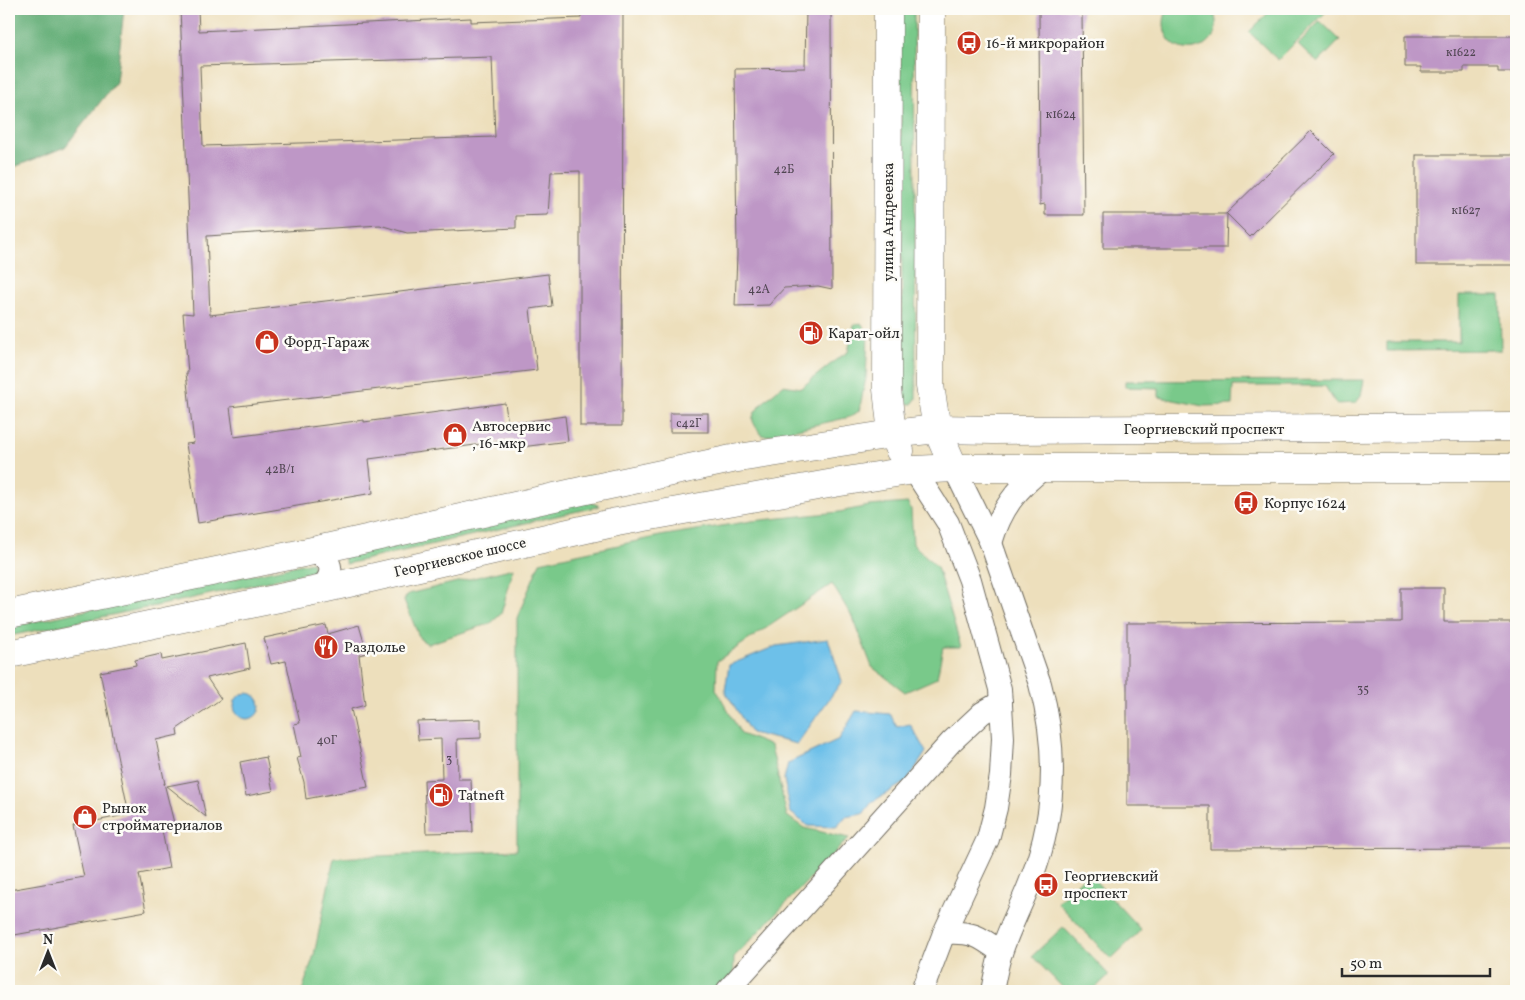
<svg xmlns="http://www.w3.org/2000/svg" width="1525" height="1000" viewBox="0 0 1525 1000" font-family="Vollkorn,serif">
<rect width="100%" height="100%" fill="#fdfcf7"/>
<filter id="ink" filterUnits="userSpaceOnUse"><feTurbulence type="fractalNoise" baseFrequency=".02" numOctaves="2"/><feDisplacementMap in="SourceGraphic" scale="10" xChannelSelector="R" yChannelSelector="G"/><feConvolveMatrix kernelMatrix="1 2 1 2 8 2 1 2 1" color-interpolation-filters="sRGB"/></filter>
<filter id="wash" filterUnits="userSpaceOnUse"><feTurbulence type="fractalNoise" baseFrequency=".0096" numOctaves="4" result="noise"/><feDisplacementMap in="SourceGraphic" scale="20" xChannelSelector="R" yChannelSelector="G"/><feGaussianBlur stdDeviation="1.12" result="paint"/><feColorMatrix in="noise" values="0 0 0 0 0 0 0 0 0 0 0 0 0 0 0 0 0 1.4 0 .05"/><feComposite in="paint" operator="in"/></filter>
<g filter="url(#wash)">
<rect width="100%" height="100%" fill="#eddfbc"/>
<!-- green -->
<g fill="#79c98a" stroke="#527a5a">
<path d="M900 9H914L916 399 912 404C907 404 904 403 903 398Z"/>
<path d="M1168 9H1212C1232 47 1175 66 1165 31 1163 23 1164 16 1168 9Z"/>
<path d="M1272 9H1326L1328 10 1278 60 1249 32Z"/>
<path d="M1320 21 1340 40 1318 63 1298 44Z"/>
<path d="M1459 295H1500L1501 350 1387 351V342H1459Z"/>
<path d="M861 323 868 333 866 378 859 411 850 417 766 436 762 435C759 431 754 425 753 421 750 410 776 392 783 385L801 388 837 359 848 352 854 325Z"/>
<path d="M1364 380 1361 395 1356 403 1336 404 1325 386H1233L1232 405 1203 406 1159 397V388L1125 387V381Z"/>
<path d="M586 500 600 506 346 564 343 555Z"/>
<path d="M908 503 911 509 913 544 937 567 961 647H943L937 678 905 692 872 667 854 620 832 584 717 661 716 689 741 734 771 746 787 816 804 828 849 838 734 957 733 991H302L314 955 334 858 517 850V618L540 562 660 536 752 521 839 512 869 506Z"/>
<path d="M312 562 314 571 175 602 9 636V627Z"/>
<path d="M514 568 501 614 491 623 428 644 420 639 404 600 408 594Z"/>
<path d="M1088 873 1141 930 1111 959 1057 902Z"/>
<path d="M1063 927 1109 975 1092 991H1066L1032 956Z"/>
</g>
<!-- forest -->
<path fill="#62ad76" stroke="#466c50" d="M9 9H124L116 82 65 147 9 169Z"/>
<!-- water -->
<g fill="#6dc0e9" stroke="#4c768a">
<path d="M828 639 842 681 797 744 751 733 725 691 729 665 776 646Z"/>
<circle cx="247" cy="706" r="13"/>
<path d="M856 711 890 714 897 727 910 724 926 752 907 781 872 802 863 814 845 817 837 827 808 826 790 812 784 779 788 763 839 739Z"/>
</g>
<g id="blocks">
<!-- building -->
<g fill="#be97c6" fill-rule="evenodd">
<path d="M180 9H198L199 31 471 18V22L581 18V9H623L622 426H580V171L551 172 548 215 516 216V228L407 233 380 225 207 236 210 315 548 274 552 306 530 309 537 370 230 407 234 437 364 420V422L505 403 508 424 565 416 568 441 514 448 513 440 369 459 373 493 198 523 186 444 194 443 186 373H188L183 313 193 314ZM492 57 495 137 203 146 200 66Z"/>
<path d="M806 9H831L832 289 818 286 784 288 769 305 735 306 737 255 735 69 805 68Z"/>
<path d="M1044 9H1075V12L1082 11 1084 215H1045V204L1040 205 1039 12H1044Z"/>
<path d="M1405 36H1516V72H1498V67H1464V72H1421V67H1405Z"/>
<path d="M1311 131 1334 154 1250 237 1227 214 1226 248H1103V214H1226Z"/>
<rect x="1416" y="155" width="100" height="110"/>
<rect x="670" y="413" width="38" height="19"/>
<path d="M1401 588H1444V622H1515L1516 848 1210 849V806H1127V623L1401 622Z"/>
<path d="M326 625 328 634 359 625 367 653 359 655 365 705 351 709 368 787 306 799 304 782 297 758 301 757 294 724 300 723 286 661 271 664 264 638Z"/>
<path d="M246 643 250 668 207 678 221 699 177 729 178 735 156 740 165 784 164 783 175 827 162 830 169 868 139 874 146 911 9 936V890L84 877 73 826 129 814 100 672 136 665 135 660 161 654 162 660Z"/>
<path d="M481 719V738L457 739 458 779H471L473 832 426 833 424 780 442 779 441 739 418 740 417 721Z"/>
<path d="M266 757 273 791 246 796 240 762Z"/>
<path d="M198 780 206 817 167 786Z"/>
</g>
</g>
</g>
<g filter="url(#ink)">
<use href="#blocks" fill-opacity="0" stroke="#6f6a5e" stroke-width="1"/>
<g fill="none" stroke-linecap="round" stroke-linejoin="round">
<defs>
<g id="minor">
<path d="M954 468 991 543 1040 684C1058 750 1056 816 1031 880 1022 904 1010 926 1002 950 997 963 995 978 992 991"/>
<path d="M914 470 948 523 970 580 1000 689 1003 738 1001 775 996 808 988 839 944 933 922 991"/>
<path d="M991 543C1001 509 1016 489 1044 468"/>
<path d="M308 552C333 555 338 574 318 590"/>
<path d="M944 933C972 931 979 936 1001 952"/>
<path d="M727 991 951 742 982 713 1001 702"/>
</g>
<g id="major">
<path d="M888 9 887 389 892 434 900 451"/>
<path d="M931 9 930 386 937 429 954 468"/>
<path d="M9 614 308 552 586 490 732 459 892 434 937 429 993 430 1516 427"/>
<path d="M9 654 318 590 617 522 834 483 914 470 954 468H1516"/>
</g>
</defs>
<!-- minor casing -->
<use href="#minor" stroke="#6f6a5e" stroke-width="24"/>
<!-- major casing -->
<use href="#major" stroke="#6f6a5e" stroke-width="29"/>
<!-- minor -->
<use href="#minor" stroke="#fff" stroke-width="22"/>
<!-- major -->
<use href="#major" stroke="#fff" stroke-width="28"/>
</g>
</g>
<!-- icons -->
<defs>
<symbol id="bus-disc" viewBox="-11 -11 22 22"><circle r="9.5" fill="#c8321e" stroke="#fdfcf7"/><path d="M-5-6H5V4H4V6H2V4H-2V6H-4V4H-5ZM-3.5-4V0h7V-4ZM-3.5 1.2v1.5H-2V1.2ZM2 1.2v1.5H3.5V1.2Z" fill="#fff"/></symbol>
<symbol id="fuel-disc" viewBox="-11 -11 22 22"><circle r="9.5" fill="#c8321e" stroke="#fdfcf7"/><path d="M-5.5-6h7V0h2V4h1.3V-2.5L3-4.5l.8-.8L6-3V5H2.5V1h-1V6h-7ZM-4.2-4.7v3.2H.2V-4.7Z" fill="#fff"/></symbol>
<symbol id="shop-disc" viewBox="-11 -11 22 22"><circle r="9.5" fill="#c8321e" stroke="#fdfcf7"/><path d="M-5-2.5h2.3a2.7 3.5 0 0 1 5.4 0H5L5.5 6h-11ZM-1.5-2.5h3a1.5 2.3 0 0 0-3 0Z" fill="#fff"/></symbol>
<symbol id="restaurant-disc" viewBox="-11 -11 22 22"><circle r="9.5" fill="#c8321e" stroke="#fdfcf7"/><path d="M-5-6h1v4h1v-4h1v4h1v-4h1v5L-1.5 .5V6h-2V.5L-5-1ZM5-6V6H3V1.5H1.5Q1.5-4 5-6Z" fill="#fff"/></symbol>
</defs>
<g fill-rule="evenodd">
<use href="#bus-disc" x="955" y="29" width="28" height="28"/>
<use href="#fuel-disc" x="797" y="319" width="28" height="28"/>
<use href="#shop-disc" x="253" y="328" width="28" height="28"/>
<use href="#shop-disc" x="441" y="421" width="28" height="28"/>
<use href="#bus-disc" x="1232" y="489" width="28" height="28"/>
<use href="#restaurant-disc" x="312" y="633" width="28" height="28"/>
<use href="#fuel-disc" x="427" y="781" width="28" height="28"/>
<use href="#shop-disc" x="71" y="803" width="28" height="28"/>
<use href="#bus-disc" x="1032" y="871" width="28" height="28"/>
</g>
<g text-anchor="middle" stroke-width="5" stroke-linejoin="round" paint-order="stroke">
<!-- number labels -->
<g font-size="12" fill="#504652">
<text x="1461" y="56">к1622</text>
<text x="1061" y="118">к1624</text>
<text x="784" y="173">42Б</text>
<text x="1466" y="214">к1627</text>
<text x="759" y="293">42А</text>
<text x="689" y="427">с42Г</text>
<text x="280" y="473">42В/1</text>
<text x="1363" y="693">35</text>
<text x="327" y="744">40Г</text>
<text x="449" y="763">3</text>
</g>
<!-- poi labels -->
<g font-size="15" fill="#2b2b2b" stroke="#fdfcf7" text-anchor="start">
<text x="986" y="48">16-й микрорайон</text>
<text x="828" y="338">Карат-ойл</text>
<text x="284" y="347">Форд-Гараж</text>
<text x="472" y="431">Автосервис<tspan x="472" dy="17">, 16-мкр</tspan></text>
<text x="1264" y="508">Корпус 1624</text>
<text x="344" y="652">Раздолье</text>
<text x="458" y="800">Tatneft</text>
<text x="102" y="813">Рынок<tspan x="102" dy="17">стройматериалов</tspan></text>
<text x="1064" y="881">Георгиевский<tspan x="1064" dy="17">проспект</tspan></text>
</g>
<!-- street labels -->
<g font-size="15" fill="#2b2b2b" stroke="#fdfcf7">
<text transform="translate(888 222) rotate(-90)" y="5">улица Андреевка</text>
<text x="1204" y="434">Георгиевский проспект</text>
<text transform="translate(460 557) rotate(-13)" y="5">Георгиевское шоссе</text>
</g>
</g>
<!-- margin -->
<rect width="1525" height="1000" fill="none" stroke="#fdfcf7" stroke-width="30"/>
<!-- north arrow -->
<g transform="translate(48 952)" stroke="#fdfcf7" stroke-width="4" paint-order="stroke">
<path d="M0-4L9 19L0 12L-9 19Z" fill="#2b2b2b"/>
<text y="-8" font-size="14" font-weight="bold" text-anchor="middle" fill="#2b2b2b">N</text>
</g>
<!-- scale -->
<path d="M1342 968v8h148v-8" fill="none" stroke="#2b2b2b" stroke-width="2.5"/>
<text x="1350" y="968" font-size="15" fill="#2b2b2b" stroke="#fdfcf7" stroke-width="4" paint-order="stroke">50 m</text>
</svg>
